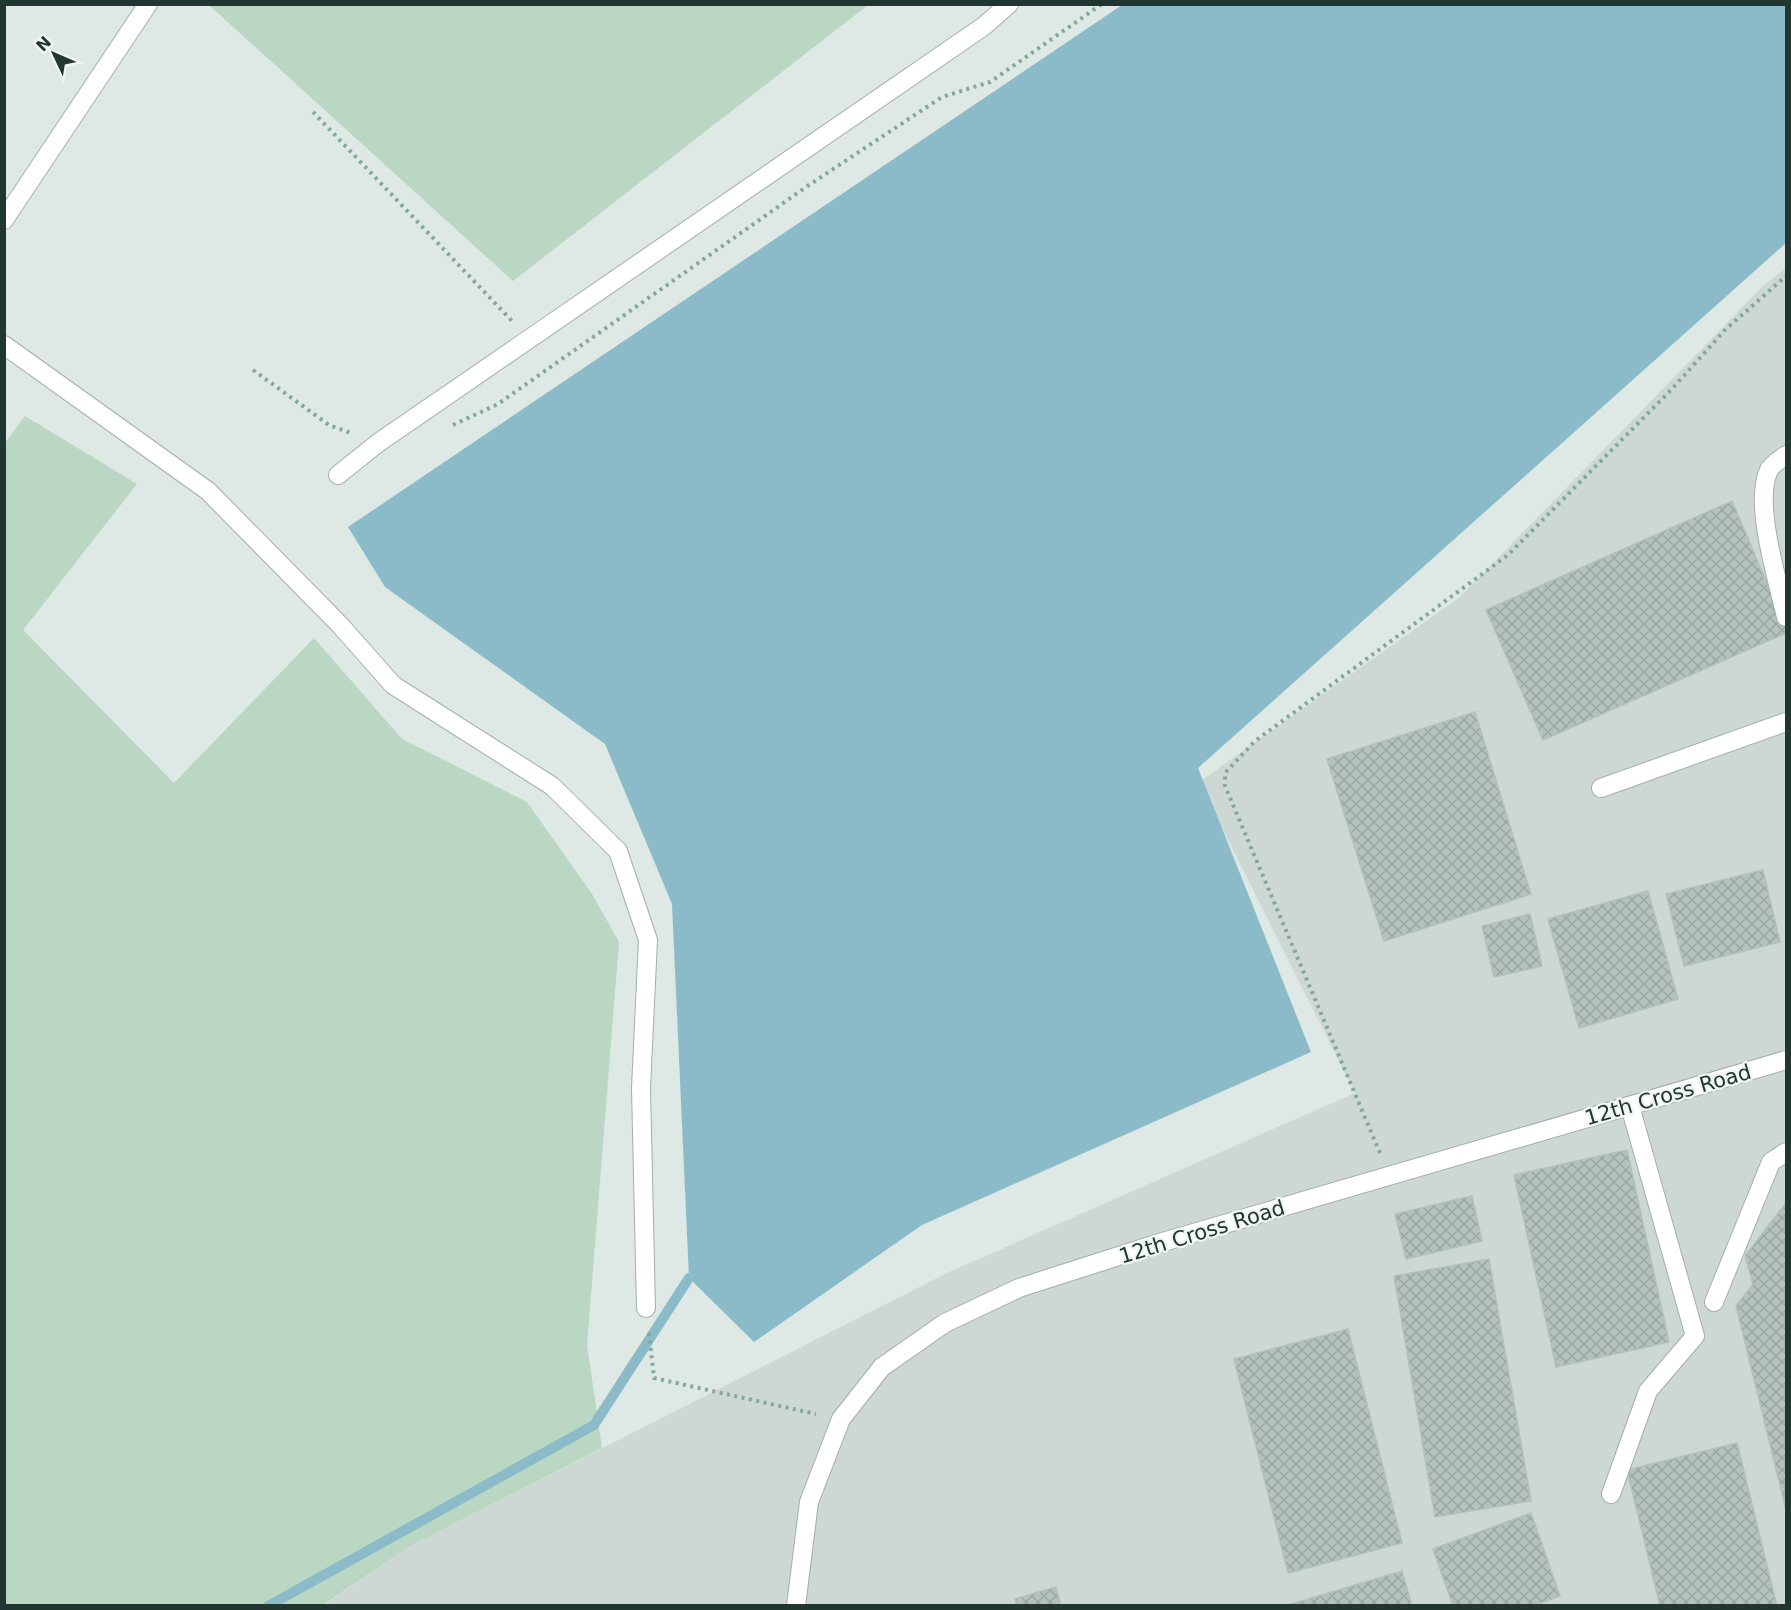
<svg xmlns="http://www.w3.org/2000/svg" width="1791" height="1610" viewBox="0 0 1791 1610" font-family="'DejaVu Sans',sans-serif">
<defs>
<pattern id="building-cross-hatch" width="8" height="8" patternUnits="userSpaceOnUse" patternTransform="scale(1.5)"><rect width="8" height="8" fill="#b4c2bd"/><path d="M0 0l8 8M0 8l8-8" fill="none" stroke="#9aa7a3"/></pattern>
</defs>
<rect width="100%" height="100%" fill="#dee8e4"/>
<!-- built -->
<path fill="#cdd7d3" d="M1786 268V1605L323 1606 408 1547 947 1273 1355 1093 1199 782 1460 597 1763 286Z"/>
<!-- grass -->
<g fill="#b9d7c3">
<path d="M209 5H868L513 281Z"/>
<path d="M25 416 137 484 23 630 174 783 314 638 402 739 527 802 592 894 619 942 587 1345 602 1448 408 1547 323 1605H5L4 444Z"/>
</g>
<!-- water -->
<path fill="#8bbbc8" d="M1122 5H1786V243L1198 768 1311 1052 922 1225 754 1342 689 1278 672 904 605 744 385 587 348 527Z"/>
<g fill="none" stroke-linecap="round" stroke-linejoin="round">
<!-- stream -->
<path stroke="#8bbbc8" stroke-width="10" d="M268 1606 594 1425 689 1278"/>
</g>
<!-- building -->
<g fill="url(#building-cross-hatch)" stroke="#b1c1bb" stroke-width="1.5">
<path d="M1732 501 1786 628V633L1543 740 1486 610Z"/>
<path d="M1475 712 1531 894 1384 941 1327 759Z"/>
<path d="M1763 870 1780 942 1684 966 1666 894Z"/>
<path d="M1648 891 1678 999 1579 1028 1548 919Z"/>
<path d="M1530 914 1542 966 1494 977 1482 926Z"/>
<path d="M1627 1150 1669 1342 1556 1367 1514 1175Z"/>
<path d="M1472 1196 1482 1241 1406 1259 1395 1214Z"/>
<path d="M1786 1203V1510L1736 1306 1753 1284 1745 1256Z"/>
<path d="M1489 1259 1531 1501 1435 1517 1394 1276Z"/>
<path d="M1348 1329 1402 1543 1288 1573 1234 1359Z"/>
<path d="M1737 1443 1777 1606H1660L1627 1470Z"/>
<path d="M1531 1513 1560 1596 1533 1606H1453L1433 1549Z"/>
<path d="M1402 1571 1412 1606H1285Z"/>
<path d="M1056 1587 1061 1606H1017L1015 1599Z"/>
</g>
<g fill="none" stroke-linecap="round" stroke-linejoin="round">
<defs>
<g id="minor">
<path d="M4 220 148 4"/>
<path d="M4 345 208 491 340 625 393 685 552 786 618 851 648 940 641 1088 646 1308"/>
<path d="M1786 455C1781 459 1772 464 1769 470 1753 503 1778 581 1786 617"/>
<path d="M338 475 378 443 984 26 1009 4"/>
<path d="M1601 788 1786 722"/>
<path d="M1714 1302 1771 1162 1786 1152"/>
<path d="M1611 1494 1648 1391 1695 1336 1630 1106"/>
<path d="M796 1606 809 1502 841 1419 882 1367 945 1323 1019 1288 1156 1244 1786 1060"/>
</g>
</defs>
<!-- minor casing -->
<use href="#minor" stroke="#a2afab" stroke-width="20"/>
<!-- path -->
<g stroke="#82a89e" stroke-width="4" stroke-dasharray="3 4.5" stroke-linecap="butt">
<path d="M313 112 512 321"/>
<path d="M253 370 329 425 351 433"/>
<path d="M453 425 498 404 809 185 942 97 990 82 1102 4"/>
<path d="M1380 1153 1225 786V773L1255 741 1508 555 1672 389 1725 330 1786 276"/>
<path d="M649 1333 654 1378 816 1414"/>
</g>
<!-- minor -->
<use href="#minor" stroke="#fff" stroke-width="18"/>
</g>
<g text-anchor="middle" stroke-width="4.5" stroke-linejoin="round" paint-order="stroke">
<!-- street labels -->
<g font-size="21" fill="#213631" stroke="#eef5f2">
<text transform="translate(1668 1095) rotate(-16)" y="7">12th Cross Road</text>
<text transform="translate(1202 1232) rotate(-17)" y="7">12th Cross Road</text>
</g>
</g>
<!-- border -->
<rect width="1791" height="1610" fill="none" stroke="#213631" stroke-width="12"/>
<!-- north arrow -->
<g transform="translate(54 54) rotate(314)" stroke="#eef5f2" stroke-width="4.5" paint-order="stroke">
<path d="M0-4.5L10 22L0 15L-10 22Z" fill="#213631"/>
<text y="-9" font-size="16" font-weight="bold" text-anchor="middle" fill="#213631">N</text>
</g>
</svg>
